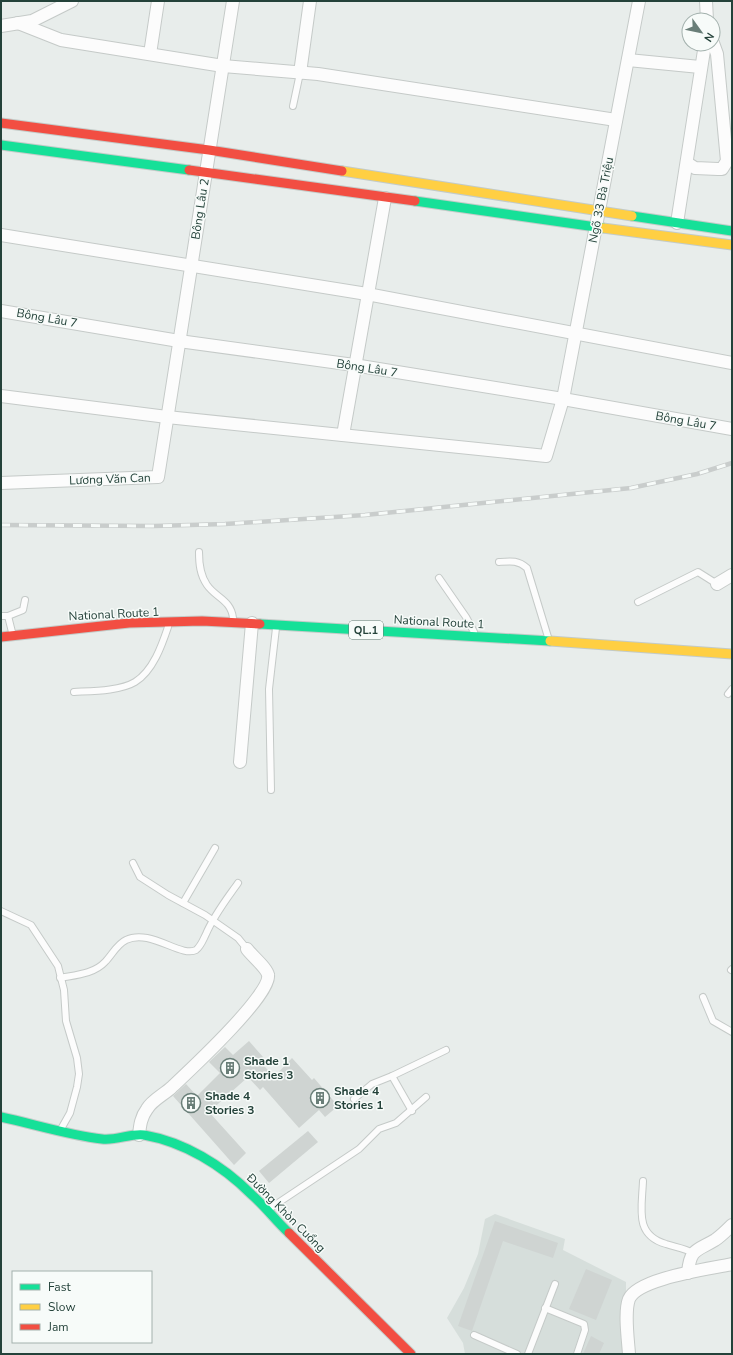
<svg xmlns="http://www.w3.org/2000/svg" width="733" height="1355" viewBox="0 0 733 1355" font-family="'Nunito Sans',sans-serif">
<rect width="100%" height="100%" fill="#e8edeb"/>
<!-- built -->
<path fill="#d6dedb" d="M495 1214 565 1239 563 1250 626 1282V1354H465L463 1343 447 1318 464 1288 478 1254 485 1219Z"/>
<!-- building -->
<g fill="#cfd4d2">
<path d="M249 1041 263 1057 259 1060 274 1077 292 1058 312 1080 314 1078 338 1106 325 1117 319 1110 299 1128 263 1087 260 1090 248 1077 209 1112 246 1153 234 1165 173 1096 186 1084 197 1096 220 1073 209 1062 225 1047 233 1055Z"/>
<path d="M308 1131 318 1142 269 1183 259 1171Z"/>
<path d="M495 1221 558 1243 553 1258 503 1241 472 1331 458 1326Z"/>
<path d="M586 1269 612 1280 596 1320 569 1309Z"/>
<path d="M591 1336 604 1343 599 1354H583Z"/>
</g>
<g fill="none" stroke-linecap="round" stroke-linejoin="round">
<defs>
<g id="lane">
<path d="M293 106 300 73"/>
<path d="M199 552C199 564 200 575 207 585 216 598 231 600 233 618"/>
<path d="M499 562C511 561 518 560 527 568L548 637"/>
<path d="M439 578 466 617 474 632"/>
<path d="M638 602 698 572 717 584"/>
<path d="M1 616H8L12 632"/>
<path d="M8 616 23 610 25 600"/>
<path d="M74 692C91 691 120 691 135 682 153 671 162 645 168 627"/>
<path d="M728 694 732 689"/>
<path d="M271 790 269 689 276 628"/>
<path d="M133 863 140 877 168 895 205 915 238 938 247 949"/>
<path d="M183 903 215 848"/>
<path d="M1 911 31 925 58 966 64 990 66 1021 77 1058 79 1074 77 1087 70 1113 61 1129"/>
<path d="M731 970 732 969"/>
<path d="M60 978C75 975 94 974 105 962 112 955 117 944 126 940 150 928 181 958 196 950 201 946 203 940 206 934 214 915 226 900 238 883"/>
<path d="M703 997 713 1021 732 1032"/>
<path d="M392 1076 412 1111"/>
<path d="M354 1099 372 1084 392 1076 446 1050"/>
<path d="M643 1181C642 1208 634 1235 666 1244 675 1247 684 1248 693 1253"/>
<path d="M269 1209 359 1149 379 1129 396 1123 426 1097"/>
<path d="M545 1308 584 1324 585 1330 577 1354"/>
<path d="M474 1335 517 1354"/>
<path d="M528 1354 555 1284"/>
</g>
<g id="street">
<path d="M706 1 707 20"/>
<path d="M18 23 61 40 223 66 318 74 616 120"/>
<path d="M1 26 32 21 72 1"/>
<path d="M150 54 158 1"/>
<path d="M628 60 700 67"/>
<path d="M300 73 310 1"/>
<path d="M687 163 695 168 718 169H722L727 161 717 54 713 43"/>
<path d="M677 223 705 44"/>
<path d="M1 235 367 294 732 363"/>
<path d="M1 311 179 341 354 365 563 399 732 429"/>
<path d="M1 396 167 417 546 456 563 399 639 1"/>
<path d="M343 435 385 198"/>
<path d="M1 483 158 477 233 1"/>
<path d="M717 584 732 575"/>
<path d="M240 762 252 623"/>
<path d="M139 1135C140 1125 141 1117 147 1109 152 1100 165 1094 172 1087 189 1071 272 994 268 975 267 968 252 956 247 949"/>
<path d="M688 1273C690 1248 697 1251 715 1240 721 1236 727 1230 732 1225"/>
<path d="M629 1354C628 1339 624 1312 629 1299 638 1278 710 1269 732 1264"/>
</g>
<g id="fast">
<path d="M1 145 189 170"/>
<path d="M415 201 603 228"/>
<path d="M632 216 732 231"/>
<path d="M260 624 550 641"/>
<path d="M1 1117C34 1124 68 1135 102 1139 116 1141 131 1133 144 1135 184 1142 222 1165 251 1194 265 1206 276 1221 289 1233"/>
</g>
<g id="slow">
<path d="M342 171 632 216"/>
<path d="M603 228 732 245"/>
<path d="M550 641 732 654"/>
</g>
<g id="jam">
<path d="M1 123 209 150 342 171"/>
<path d="M189 170 415 201"/>
<path d="M1 637 129 623 202 621 260 624"/>
<path d="M289 1233 411 1354"/>
</g>
</defs>
<!-- lane casing -->
<use href="#lane" stroke="#c5cac8" stroke-width="8"/>
<!-- street casing -->
<use href="#street" stroke="#c5cac8" stroke-width="14"/>
<!-- fast casing -->
<use href="#fast" stroke="#c3cbc8" stroke-width="11"/>
<!-- slow casing -->
<use href="#slow" stroke="#c3cbc8" stroke-width="11"/>
<!-- jam casing -->
<use href="#jam" stroke="#c3cbc8" stroke-width="11"/>
<!-- lane -->
<use href="#lane" stroke="#fcfcfc" stroke-width="6"/>
<!-- street -->
<use href="#street" stroke="#fcfcfc" stroke-width="12"/>
<!-- fast -->
<use href="#fast" stroke="#16e098" stroke-width="9"/>
<!-- slow -->
<use href="#slow" stroke="#ffcf43" stroke-width="9"/>
<!-- jam -->
<use href="#jam" stroke="#f24e42" stroke-width="9"/>
<defs>
<path id="rail" d="M1 525 154 526 225 524 365 515 631 488 697 474 732 463"/>
</defs>
<!-- rail casing -->
<use href="#rail" stroke="#c9cdcc" stroke-width="4.5"/>
<!-- rail -->
<use href="#rail" stroke="#f7fbf9" stroke-width="3" stroke-dasharray="9" stroke-linecap="butt"/>
</g>
<!-- icons -->
<defs>
<symbol id="building-ring" viewBox="-11 -11 22 22"><circle r="9.5" fill="#f7fbf9" stroke="#697e78" stroke-width="1.5"/><path d="M-4-6H4V6H1V3H-1V6H-4ZM-2.5-4.3h1.7v1.8h-1.7ZM.8-4.3h1.7v1.8H.8ZM-2.5-1h1.7V.8h-1.7ZM.8-1h1.7V.8H.8Z" fill="#697e78"/></symbol>
</defs>
<g fill-rule="evenodd">
<use href="#building-ring" x="219" y="1057" width="22" height="22"/>
<use href="#building-ring" x="309" y="1087" width="22" height="22"/>
<use href="#building-ring" x="180" y="1092" width="22" height="22"/>
</g>
<g text-anchor="middle" stroke-width="3" stroke-linejoin="round" paint-order="stroke">
<!-- shield labels -->
<rect fill="#f7fbf9" stroke="#637a73" stroke-width="1" x="349" y="621" width="34" height="18" rx="3"/>
<g font-size="11" font-weight="bold" fill="#24423a">
<text x="366" y="634">QL.1</text>
</g>
<!-- street labels -->
<g font-size="12" fill="#24423a" stroke="#f7fbf9">
<text transform="translate(601 200) rotate(-79)" y="4">Ngõ 33 Bà Triệu</text>
<text transform="translate(200 209) rotate(-81)" y="4">Bông Lâu 2</text>
<text transform="translate(47 318) rotate(10)" y="4">Bông Lâu 7</text>
<text transform="translate(367 368) rotate(9)" y="4">Bông Lâu 7</text>
<text transform="translate(686 421) rotate(10)" y="4">Bông Lâu 7</text>
<text transform="translate(110 479) rotate(-2)" y="4">Lương Văn Can</text>
<text transform="translate(114 614) rotate(-3)" y="4">National Route 1</text>
<text transform="translate(439 622) rotate(3)" y="4">National Route 1</text>
<text transform="translate(286 1213) rotate(45)" y="4">Đường Khòn Cuổng</text>
</g>
<!-- poi labels -->
<g font-size="12" font-weight="bold" fill="#24423a" stroke="#f7fbf9" text-anchor="start">
<text x="244" y="1065">Shade 1<tspan x="244" dy="14">Stories 3</tspan></text>
<text x="334" y="1095">Shade 4<tspan x="334" dy="14">Stories 1</tspan></text>
<text x="205" y="1100">Shade 4<tspan x="205" dy="14">Stories 3</tspan></text>
</g>
</g>
<!-- border -->
<rect width="733" height="1355" fill="none" stroke="#24423a" stroke-width="4"/>
<!-- legend -->
<rect x="12" y="1271" width="140" height="72" fill="#f7fbf9" stroke="#a3b1ad"/>
<rect x="20" y="1284" width="20" height="6" fill="#16e098" stroke="#a3b1ad"/>
<text x="48" y="1291" font-size="12" fill="#24423a">Fast</text>
<rect x="20" y="1304" width="20" height="6" fill="#ffcf43" stroke="#a3b1ad"/>
<text x="48" y="1311" font-size="12" fill="#24423a">Slow</text>
<rect x="20" y="1324" width="20" height="6" fill="#f24e42" stroke="#a3b1ad"/>
<text x="48" y="1331" font-size="12" fill="#24423a">Jam</text>
<!-- north arrow -->
<g transform="translate(701 32) rotate(123)"><circle r="19" fill="#f7fbf9" stroke="#a3b1ad"/>
<path d="M0-3L7 15L0 10L-7 15Z" fill="#697e78"/>
<text y="-6" font-size="11" font-weight="bold" text-anchor="middle" fill="#24423a">N</text>
</g>
</svg>
